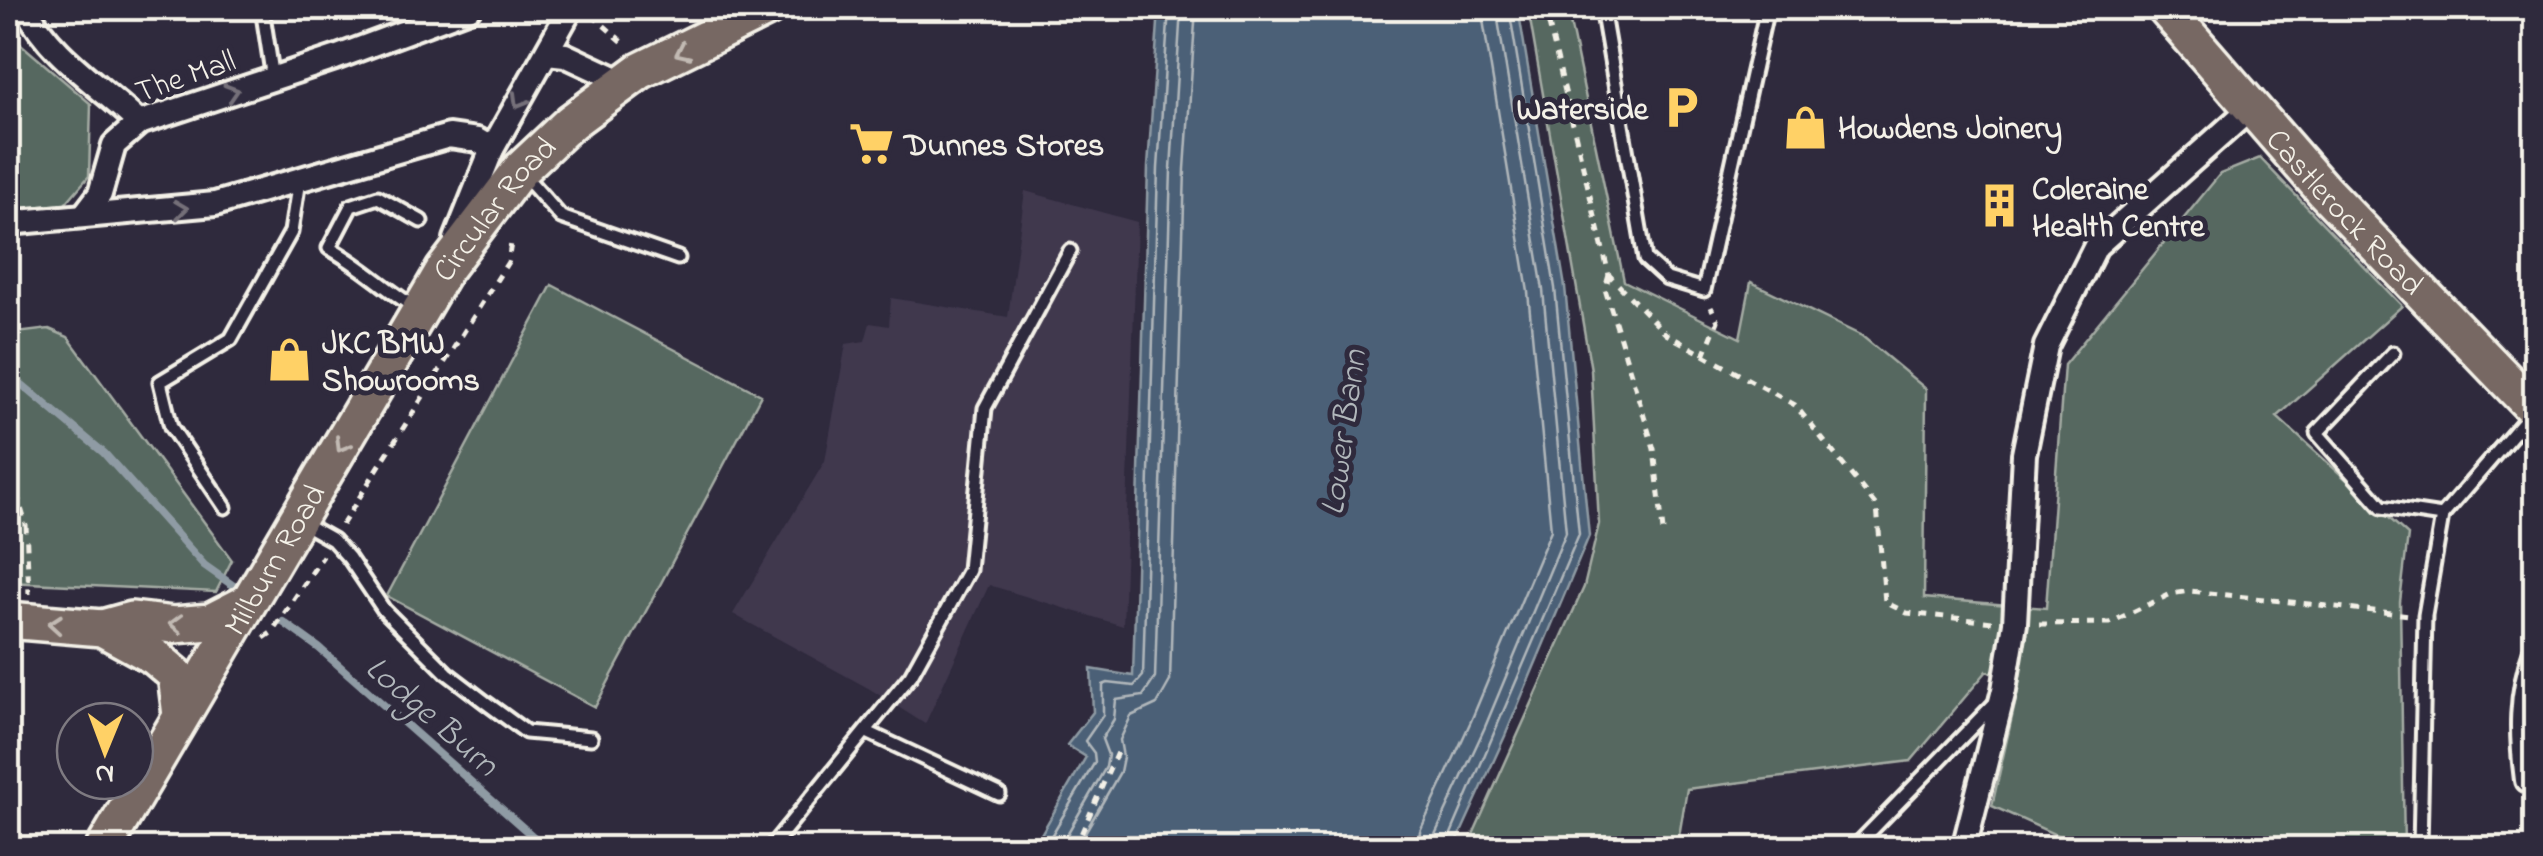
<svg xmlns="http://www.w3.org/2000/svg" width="2543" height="856" viewBox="0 0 2543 856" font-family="'Indie Flower',sans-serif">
<rect width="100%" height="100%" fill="#2f2a3d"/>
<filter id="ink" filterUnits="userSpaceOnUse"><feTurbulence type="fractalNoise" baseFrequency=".01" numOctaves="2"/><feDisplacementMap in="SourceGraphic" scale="20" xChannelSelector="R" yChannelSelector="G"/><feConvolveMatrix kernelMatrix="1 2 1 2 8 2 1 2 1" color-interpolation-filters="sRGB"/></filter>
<g filter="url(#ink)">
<!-- built -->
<path fill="#40384e" d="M1025 191 1137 222 1123 626 989 585 925 724 870 689 733 614 825 461 846 344 865 341 870 323 889 326 891 298 1008 317Z"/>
<!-- green -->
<g fill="#566860" stroke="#a5aca4" stroke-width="2.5">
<path d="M1528 8H1567L1624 281 1740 338 1751 282 1862 336 1926 389 1924 598 2046 608 2064 365 2220 174 2260 158 2402 306 2277 417 2408 535 2400 602 2404 848H2085L1992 806 2019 686 1987 671 1911 761 1687 789 1677 848H1467L1584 587 1599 524 1591 370Z"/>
<path d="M8 33 91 104 89 176 65 204 8 209Z"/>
<path d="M552 285 761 395 595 707 387 596Z"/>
<path d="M49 329 68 337 232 560 216 592 8 582V334Z"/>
</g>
<!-- water -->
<path fill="#4c6177" stroke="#8f9ba4" stroke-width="2.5" d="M1159 8H1518L1565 287 1589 536 1505 736 1454 848H1033L1086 757 1067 745 1093 712 1091 669 1133 676 1148 167Z"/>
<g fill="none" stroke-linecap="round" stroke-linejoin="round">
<!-- shore -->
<g stroke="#b1b7bb" stroke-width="2.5">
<path d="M1044 848 1095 762 1094 753 1085 741 1103 715V685L1108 683 1134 686 1143 676 1158 168 1169 8"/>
<path d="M1059 848 1106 767 1108 755 1102 739 1114 719 1116 700 1143 696 1155 678 1171 169 1181 8"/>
<path d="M1076 848 1120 772 1123 757 1120 740 1131 716 1157 704 1170 681 1185 169 1196 8"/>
<path d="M1418 848 1420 831 1471 721 1551 530 1528 292 1481 8"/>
<path d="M1433 848 1434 837 1485 727 1566 532 1543 290 1496 8"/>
<path d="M1445 848 1579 534 1555 288 1509 8"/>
</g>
<!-- stream -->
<g stroke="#8f9ba4" stroke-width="8">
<path d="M8 373 104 453 204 565 245 594"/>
<path d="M283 622 319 648 546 848"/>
</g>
<defs>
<g id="service">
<path d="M262 8 273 79"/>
<path d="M1602 8 1645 259 1667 279 1704 290 1767 8"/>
<path d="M523 174 561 217 678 258"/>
<path d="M417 309C386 290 361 265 329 248L351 206 378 197 421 221"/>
<path d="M2393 353 2317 433 2382 507 2442 516"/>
<path d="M225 507 171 427 160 382 231 339 291 232 299 180"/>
<path d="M301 522 333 540 349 558 384 610 447 673 485 702 526 732 591 738"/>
<path d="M867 732 999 794"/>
<path d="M770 848 911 675 969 570 985 408 1070 251"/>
<path d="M1854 848 1996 702"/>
<path d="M2420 848 2425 615 2442 516 2531 413"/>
</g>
<g id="minor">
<path d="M26 8C51 57 100 85 139 123"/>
<path d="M547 53 565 55 623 82"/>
<path d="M84 215 100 194 114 145 139 123 335 58 469 8"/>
<path d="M8 223 215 204 449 136 477 140 492 149"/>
<path d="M456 239 492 149 571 8"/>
<path d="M2527 780C2521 734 2520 695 2536 651"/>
<path d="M1964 848 2004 690 2015 623 2024 454 2046 346 2096 246 2252 107"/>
</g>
<g id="primary">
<path id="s1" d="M2165 8 2324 191 2536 411"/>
<path d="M8 620 102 628 155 657 176 675 181 715"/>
<path d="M102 628 131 620 174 625 210 622 247 603"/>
<path id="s2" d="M104 848 444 270 520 170 571 122 640 71 768 8"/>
</g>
</defs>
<!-- service casing -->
<use href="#service" stroke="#f4f1e8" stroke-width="19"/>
<!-- minor casing -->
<use href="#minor" stroke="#f4f1e8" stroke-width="30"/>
<!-- primary casing -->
<use href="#primary" stroke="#f4f1e8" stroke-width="42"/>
<!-- path -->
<g stroke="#f4f1e8" stroke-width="5" stroke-dasharray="8 8" stroke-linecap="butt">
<path d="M1545 8 1609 275 1666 334 1795 405 1877 507 1885 602 1907 613 1993 622"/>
<path d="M592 15 625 44"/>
<path d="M1609 275 1605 289 1654 449 1663 531"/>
<path d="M1704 355 1718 321 1711 307"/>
<path d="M8 463 26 525 29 594"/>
<path d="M342 525 508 262 511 243"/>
<path d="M8 529 26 525"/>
<path d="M2039 624 2109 623 2171 594 2190 591 2410 615"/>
<path d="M264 638 271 633 323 556"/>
<path d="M1075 848 1119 748"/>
</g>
<!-- service -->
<use href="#service" stroke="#2f2a3d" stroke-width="11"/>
<!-- minor -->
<use href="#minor" stroke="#2f2a3d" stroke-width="22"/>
<!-- primary -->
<use href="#primary" stroke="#776864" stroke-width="35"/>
</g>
<!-- one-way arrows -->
<defs><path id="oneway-chevron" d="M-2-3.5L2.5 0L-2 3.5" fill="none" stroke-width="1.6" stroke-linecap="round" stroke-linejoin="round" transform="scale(2.5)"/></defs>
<g stroke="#c2bab3">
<use href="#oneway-chevron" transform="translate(682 52) rotate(155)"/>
<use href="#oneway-chevron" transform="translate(342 445) rotate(121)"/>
<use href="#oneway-chevron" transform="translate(55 624) rotate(-175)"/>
<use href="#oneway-chevron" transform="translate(176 624) rotate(-178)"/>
</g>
<g stroke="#747079">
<use href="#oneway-chevron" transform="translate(232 92) rotate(-18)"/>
<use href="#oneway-chevron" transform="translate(519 101) rotate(120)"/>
<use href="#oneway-chevron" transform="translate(181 209) rotate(-7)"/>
</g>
</g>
<!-- icons -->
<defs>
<symbol id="parking-bare" viewBox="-9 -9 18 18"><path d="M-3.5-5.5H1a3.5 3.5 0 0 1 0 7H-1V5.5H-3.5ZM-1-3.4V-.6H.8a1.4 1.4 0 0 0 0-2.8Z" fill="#ffd166" stroke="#2f2a3d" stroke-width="2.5" paint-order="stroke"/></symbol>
<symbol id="shop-bare" viewBox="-9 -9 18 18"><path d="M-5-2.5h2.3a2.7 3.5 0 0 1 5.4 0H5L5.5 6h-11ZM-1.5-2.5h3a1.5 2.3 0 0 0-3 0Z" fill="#ffd166" stroke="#2f2a3d" stroke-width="2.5" paint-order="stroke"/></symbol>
<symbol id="supermarket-bare" viewBox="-9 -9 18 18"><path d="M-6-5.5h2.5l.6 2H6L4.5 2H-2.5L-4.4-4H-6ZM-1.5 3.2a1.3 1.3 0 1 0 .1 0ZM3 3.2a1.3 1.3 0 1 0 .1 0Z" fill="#ffd166" stroke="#2f2a3d" stroke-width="2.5" paint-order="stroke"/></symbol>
<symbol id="building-bare" viewBox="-9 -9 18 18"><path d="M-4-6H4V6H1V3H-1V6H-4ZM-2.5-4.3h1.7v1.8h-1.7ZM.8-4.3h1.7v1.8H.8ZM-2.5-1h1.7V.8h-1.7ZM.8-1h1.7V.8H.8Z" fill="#ffd166" stroke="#2f2a3d" stroke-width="2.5" paint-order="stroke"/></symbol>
</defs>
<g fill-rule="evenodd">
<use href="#parking-bare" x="1650" y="76" width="63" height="63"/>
<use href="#shop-bare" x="1774" y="96" width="63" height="63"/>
<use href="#supermarket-bare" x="840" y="112" width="63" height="63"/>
<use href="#building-bare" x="1968" y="174" width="63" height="63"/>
<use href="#shop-bare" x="258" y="328" width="63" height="63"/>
</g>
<g text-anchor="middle" stroke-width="10" stroke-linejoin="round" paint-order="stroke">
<!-- street labels -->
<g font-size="32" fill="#f4f1e8" stroke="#2f2a3d">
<text transform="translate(185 75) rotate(-19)" y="11">The Mall</text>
<text dy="11" stroke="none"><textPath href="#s2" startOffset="750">Circular Road</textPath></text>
<text dy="11" stroke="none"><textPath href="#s1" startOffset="272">Castlerock Road</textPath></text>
<text dy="11" stroke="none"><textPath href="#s2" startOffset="335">Milburn Road</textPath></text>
</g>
<!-- poi labels -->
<g font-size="32" font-weight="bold" fill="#f4f1e8" stroke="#2f2a3d" text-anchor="start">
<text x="1648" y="119" text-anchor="end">Waterside</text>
<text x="1838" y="138">Howdens Joinery</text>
<text x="904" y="155">Dunnes Stores</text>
<text x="2032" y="199">Coleraine<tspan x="2032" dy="37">Health Centre</tspan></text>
<text x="322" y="353">JKC BMW<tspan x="322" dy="37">Showrooms</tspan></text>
</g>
<!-- water labels -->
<g font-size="35" font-style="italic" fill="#b1b7bb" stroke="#2f2a3d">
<text transform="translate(1342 432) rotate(-82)" y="12">Lower Bann</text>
<text transform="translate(433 715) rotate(41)" y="12">Lodge Burn</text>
</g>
</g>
<!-- margin -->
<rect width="2543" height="856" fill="none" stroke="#2f2a3d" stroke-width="40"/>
<rect x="20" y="20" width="2503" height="816" fill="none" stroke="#f4f1e8" stroke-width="4" filter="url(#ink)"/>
<!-- north arrow -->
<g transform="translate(105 751) rotate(181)"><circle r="48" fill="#2f2a3d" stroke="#7e7a81" stroke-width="2.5"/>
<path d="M0-8L18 38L0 25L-18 38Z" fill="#ffd166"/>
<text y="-15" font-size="28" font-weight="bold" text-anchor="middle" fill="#f4f1e8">N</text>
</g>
</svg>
